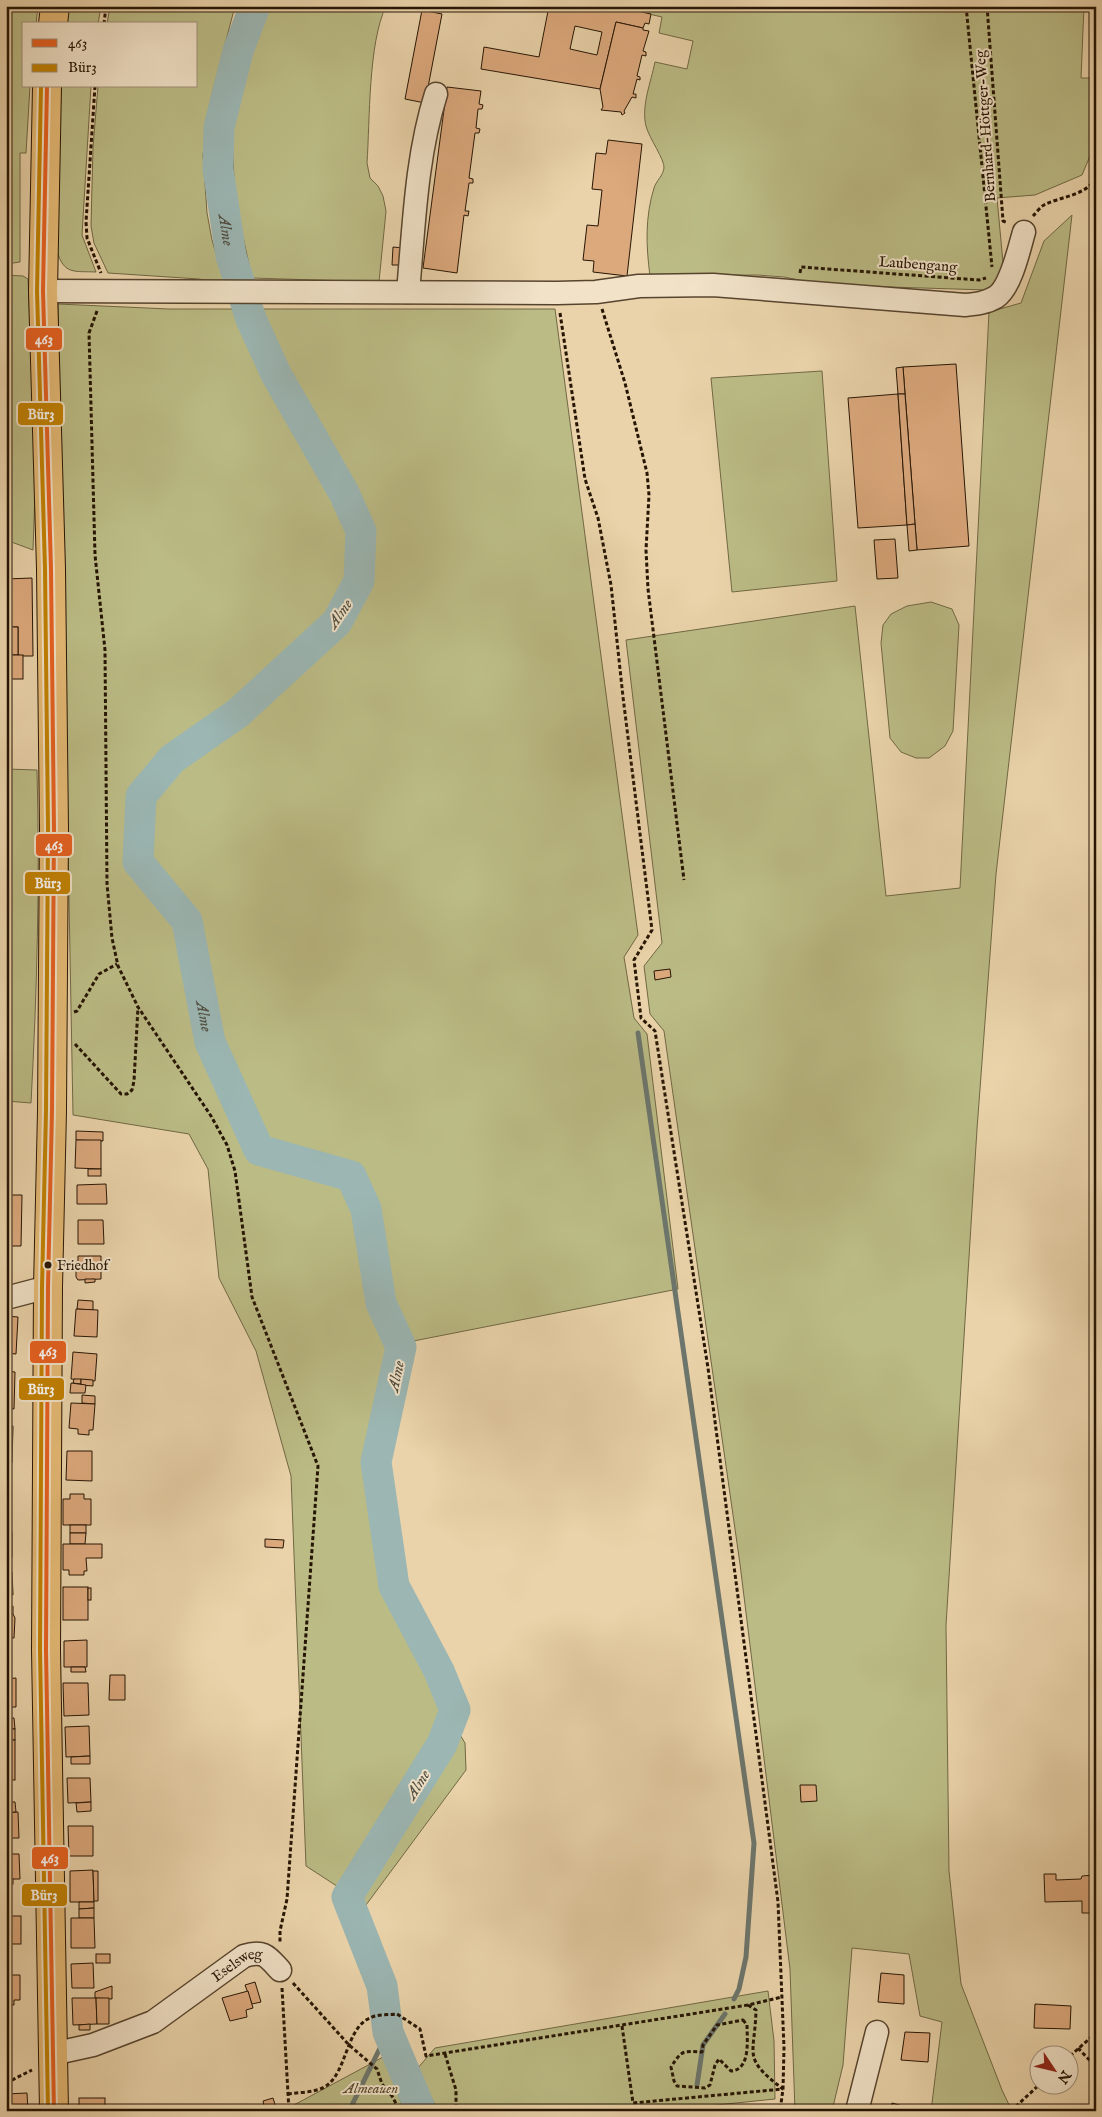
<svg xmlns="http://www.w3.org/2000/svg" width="1102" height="2117" viewBox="0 0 1102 2117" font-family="'IM FELL English',serif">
<rect width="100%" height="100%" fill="#ead3aa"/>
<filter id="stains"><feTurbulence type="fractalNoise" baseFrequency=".004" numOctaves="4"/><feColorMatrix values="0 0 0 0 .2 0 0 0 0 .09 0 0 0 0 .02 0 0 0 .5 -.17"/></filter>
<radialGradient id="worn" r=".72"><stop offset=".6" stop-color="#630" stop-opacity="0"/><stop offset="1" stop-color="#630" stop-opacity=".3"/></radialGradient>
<!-- green -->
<g fill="#bbbb85" stroke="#706844">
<path d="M6 6H38L36 24H24V86H30L26 153H20V262L6 264Z"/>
<path d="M69 6H101L98 24H66Z"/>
<path d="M110 6H235L212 94 203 155 207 213 212 240 225 284 199 279 108 273 94 243 91 226 93 147 98 86H196V24H107Z"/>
<path d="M261 6H386C368 44 370 120 367 163L370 178 378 186 383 196 386 211 379 282 252 278 235 200 231 113 239 75Z"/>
<path d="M614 6H1084L1081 78H1096V142L1082 175 1035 195 997 198 1004 273 988 290 824 285 784 277 757 275 650 276C646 246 645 217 654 188 656 181 663 176 664 168 665 160 649 138 646 126 641 106 651 82 655 62L687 69 693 41 659 33 662 17Z"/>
<path d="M60 86H91L82 235 96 272C74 271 64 275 57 251Z"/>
<path d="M1072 215 996 874 977 1129 946 1625 949 1871 961 1984 1002 2090 1012 2111H931L942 2022 920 2016 909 1954 852 1948 843 2065 832 2111H795L790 1969 740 1564 664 1031 650 1014 644 966 662 943 626 640 855 606 886 896 960 888 989 312 1021 303 1044 241Z"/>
<path d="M6 275 23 276 28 279 36 465 33 550 6 540Z"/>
<path d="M58 304 169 309H555L638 935 624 957 634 1018 647 1034 678 1289 388 1346 368 1459 386 1589 440 1702 465 1743 466 1770 366 1905 306 1866 291 1476 256 1351 219 1278 208 1169 189 1134 73 1115Z"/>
<path d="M822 371 837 581 732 592 711 378Z"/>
<path d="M931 602 952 609 959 625 953 731 945 746 929 758H916L901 752 890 738 881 643 883 625 891 614 907 606Z"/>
<path d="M6 769 37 770C40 881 37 992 31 1103L6 1101Z"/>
<path d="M768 1991 774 2041 775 2099 658 2111H438L417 2069 435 2048Z"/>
<path d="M385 2056 404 2111H294V2105Z"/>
</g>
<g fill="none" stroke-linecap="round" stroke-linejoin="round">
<!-- stream -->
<g stroke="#6c766d" stroke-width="5">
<path d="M638 1033 754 1843 746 1957 739 1989 734 1999"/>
<path d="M697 2085 703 2045 725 2014"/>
<path d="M349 2111 388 2032"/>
<path d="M694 2111 695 2107"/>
</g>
<!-- river -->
<path stroke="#9bb6b3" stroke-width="31" id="s1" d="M255 6 238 51 219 127 218 169 231 256 251 319 276 374 344 493 361 531 359 581 337 622 238 713 172 759 141 796 138 862 187 921 210 1042 259 1150 351 1176 366 1209 381 1303 401 1347 376 1462 394 1586 439 1671 455 1710 442 1744 347 1897 382 1986 388 2032 421 2111"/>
</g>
<!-- building -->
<g fill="#dca97d" stroke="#261504" fill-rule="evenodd">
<path d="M549 6H614L651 14 649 24 645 23 643 28 616 22 600 89 481 69 484 47 539 57ZM575 26 602 32 597 55 570 49Z"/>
<path d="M422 10 442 14 425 103 405 99Z"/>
<path d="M616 22 643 28V30L649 31 643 51 646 52V56L642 55 637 76 640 77V80L637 79 633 94H636V98L632 97 624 111 625 113 622 115 621 112 601 110 603 107 600 89Z"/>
<path d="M447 87 481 91 479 104 483 105 482 109H478L476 128 480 129 479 133H475L469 178 473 179V183H469L465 211H469L468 216 464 215 457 273 423 268Z"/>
<path d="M608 140 642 144 627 276 593 272 594 261 583 260 587 225 598 226 602 190 592 189 596 153 606 154Z"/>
<path d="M393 247 403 248 402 265H392Z"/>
<path d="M956 364 969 546 917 550 903 367Z"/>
<path d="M903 367 905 394H898L896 368Z"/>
<path d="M898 394 907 525 858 528 848 398Z"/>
<path d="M898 394H905L915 524 907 525Z"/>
<path d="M915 524 917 550 909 551 907 525Z"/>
<path d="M895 539 898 578 877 579 874 540Z"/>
<path d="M32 578 33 656H23L18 655V627H6V579Z"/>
<rect x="6" y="627" width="12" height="28"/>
<rect x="6" y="655" width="17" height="24"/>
<path d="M670 969 671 977 655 980 654 971Z"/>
<path d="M76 1131 103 1132V1141L76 1140Z"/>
<path d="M76 1140H101V1169L75 1168Z"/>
<rect x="88" y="1169" width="13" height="7"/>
<path d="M106 1184 107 1204H77V1185Z"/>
<path d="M6 1185 7 1195H22L21 1246H6Z"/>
<path d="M78 1220H103L104 1244H78Z"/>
<path d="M78 1256H101V1279L78 1280 76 1277V1271L78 1270Z"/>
<path d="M85 1279H95V1282L85 1283Z"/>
<path d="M78 1300 93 1301V1310L77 1309Z"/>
<path d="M76 1309 98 1310 97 1337 74 1336Z"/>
<path d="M6 1316 18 1317 16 1354 6 1353Z"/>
<path d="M73 1352 97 1354 95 1381 71 1379Z"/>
<path d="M6 1371 15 1372 14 1409 6 1408Z"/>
<path d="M74 1379H81V1384L73 1383Z"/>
<path d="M81 1379 93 1380V1386L81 1385Z"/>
<path d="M71 1383 86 1385 85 1393H70Z"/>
<path d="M82 1395 95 1396V1404L82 1403Z"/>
<path d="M71 1403 95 1404 93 1430H89V1435L78 1434V1429L69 1428Z"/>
<path d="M6 1425 13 1426 12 1463 6 1462Z"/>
<path d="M67 1451H92V1481L66 1480Z"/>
<path d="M6 1471H10L11 1490H6Z"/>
<rect x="6" y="1490" width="5" height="25"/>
<path d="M70 1494H84V1499H91V1525H63V1499H70Z"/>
<rect x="70" y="1525" width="16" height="8"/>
<rect x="6" y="1533" width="6" height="24"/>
<path d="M70 1533H86L85 1544H70Z"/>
<path d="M265 1539 284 1540 283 1548 265 1547Z"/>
<path d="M63 1544H102V1558H86L87 1571H84V1575H69V1570H63Z"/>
<path d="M6 1572H12L13 1595H6Z"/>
<rect x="63" y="1587" width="25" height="33"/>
<rect x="88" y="1588" width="3" height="12"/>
<path d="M13 1606V1614H6V1607Z"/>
<path d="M6 1614H13L15 1618 14 1638H6Z"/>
<path d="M87 1640V1667H64V1641Z"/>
<path d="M71 1667H85L86 1672H71Z"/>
<path d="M110 1675H125V1700H109Z"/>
<path d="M16 1678V1707H6V1679Z"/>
<path d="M63 1683H88L89 1715 64 1716Z"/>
<path d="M6 1718H14L15 1729H6Z"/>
<path d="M89 1726 90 1756 66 1757 65 1727Z"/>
<rect x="6" y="1729" width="9" height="11"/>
<rect x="6" y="1740" width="9" height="40"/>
<path d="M90 1756V1764H71V1757Z"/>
<path d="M67 1778H90L91 1802 68 1803Z"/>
<path d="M800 1785H816L817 1801 801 1802Z"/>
<path d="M6 1802H15L16 1812 6 1813Z"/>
<path d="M91 1802V1811L77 1812 76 1803Z"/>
<path d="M18 1812 19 1838H6V1813Z"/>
<path d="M68 1826H93V1856H69Z"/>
<path d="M6 1854H19L20 1879H6Z"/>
<path d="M93 1870 94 1902H70V1871Z"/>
<path d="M1096 1870V1917H1094V1871Z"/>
<path d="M93 1871H98V1901H94Z"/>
<path d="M1044 1874H1056V1880L1081 1879 1082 1876 1094 1875V1913H1082V1901L1045 1902Z"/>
<rect x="6" y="1879" width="7" height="5"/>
<path d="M79 1902H94V1908L79 1909Z"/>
<path d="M94 1908V1918H79V1909Z"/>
<rect x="6" y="1916" width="15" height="28"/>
<path d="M71 1918H94L95 1948H71Z"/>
<rect x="6" y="1944" width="3" height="19"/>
<rect x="96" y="1954" width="14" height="9"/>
<path d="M93 1963 94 1988H72L71 1964Z"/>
<path d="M881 1973 904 1975V2004L878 2002Z"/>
<path d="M6 1975H20V2000H14V2005H6Z"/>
<path d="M255 1982 261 2002 252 2004 245 1985Z"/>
<path d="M112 1986V1999L95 1998V1992Z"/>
<path d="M248 1991 253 2008 246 2010 247 2017 230 2021 222 1998Z"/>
<path d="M72 1998H96L97 2024 73 2025Z"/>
<path d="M96 1998H109V2024H97Z"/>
<path d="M1035 2004 1071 2006 1070 2029 1034 2028Z"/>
<path d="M90 2024V2030H79V2025Z"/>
<path d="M905 2032 930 2033 928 2062 901 2060Z"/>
<path d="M6 2035H7L8 2055H6Z"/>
<path d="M27 2093 28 2111H6V2094Z"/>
<rect x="79" y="2098" width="26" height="13"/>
<path d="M273 2098 277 2111H265L263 2101Z"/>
<path d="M892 2103 910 2108V2111H891Z"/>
</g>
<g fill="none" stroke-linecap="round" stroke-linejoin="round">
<defs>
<g id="minor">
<path d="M43 291 557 293 596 292 639 286 713 285 965 305C976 304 986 303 996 297 1011 287 1019 249 1024 232"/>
<path d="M408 292C414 226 416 157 436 94"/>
<path d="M6 1298 48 1287"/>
<path id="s2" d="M52 2054 93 2045 153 2022 244 1956C264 1950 267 1956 280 1970"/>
<path d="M857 2111 877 2032"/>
</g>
<g id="major">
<path d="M53 24 55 6"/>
<path d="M47 86 43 291 51 569 54 829 52 1111 48 1287 46 1650 54 2111"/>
</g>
</defs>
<!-- minor casing -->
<use href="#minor" stroke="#57442e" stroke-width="25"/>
<!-- major casing -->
<use href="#major" stroke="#261504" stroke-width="30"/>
<!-- path -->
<g stroke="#261504" stroke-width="3" stroke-dasharray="4 2.5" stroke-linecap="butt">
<path d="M966 6 992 267"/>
<path d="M987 6 1003 221 1008 223"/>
<path d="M104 24 106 6"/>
<path d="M95 86 86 222 87 238 101 273"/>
<path d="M1033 216C1036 213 1040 207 1044 205 1061 196 1087 196 1096 177"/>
<path d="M800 273 801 267 979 280 986 278"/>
<path d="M602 309 625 383 647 473 649 495 646 550 648 589 684 880"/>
<path d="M97 311 89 333 95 555 105 650 107 884 112 938 118 966 138 1007 211 1116 227 1145 235 1171 252 1297 318 1466 287 1899 280 1931V1942"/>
<path d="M560 313 585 479 598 518 611 585 623 697 652 930 634 960 641 1018 655 1031 708 1368 778 1902 784 2048 783 2089 780 2111"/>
<path d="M74 1012 77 1011 99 974 117 964"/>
<path d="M75 1044 121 1094H127L132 1090 134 1081 138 1007"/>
<path d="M293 1983 349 2045 377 2069 382 2084 392 2096 400 2111"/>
<path d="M282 1988 289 2111"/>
<path d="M748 2005 756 2010C755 2056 741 2057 783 2089"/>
<path d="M743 2020 747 2025C747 2039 751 2070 731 2071L719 2059 715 2065 710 2085 705 2088 677 2086 674 2081 671 2067C682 2050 682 2051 702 2052L703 2045 717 2025Z"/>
<path d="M622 2026 633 2103 783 2089"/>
<path d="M1078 2048 1096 2067"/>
<path d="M445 2054 456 2090V2111"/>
<path d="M1070 2056 1096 2033"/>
<path d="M6 2083 32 2070"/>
<path d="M288 2094C300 2092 315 2093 326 2086 347 2072 346 2028 370 2018 377 2014 389 2015 397 2014L420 2029 426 2056 748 2005 782 1997"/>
<path d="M1011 2111 1040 2084"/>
</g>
<!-- minor -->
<use href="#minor" stroke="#f1e2c8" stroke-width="22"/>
<!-- major -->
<use href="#major" stroke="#e5ba75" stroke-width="28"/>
<defs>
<path id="bus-1" d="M47 86 43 291 51 569 54 829 52 1111 48 1287 46 1650 54 2111"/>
<path id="bus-2" d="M41 86 37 291 45 569 48 829 46 1111 42 1287 40 1650 48 2111"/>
</defs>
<!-- bus-1 casing -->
<use href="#bus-1" stroke="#f1e2c8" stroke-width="8"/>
<!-- bus-2 casing -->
<use href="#bus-2" stroke="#f1e2c8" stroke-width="8"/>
<!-- bus-1 -->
<use href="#bus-1" stroke="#e86120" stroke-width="4"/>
<!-- bus-2 -->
<use href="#bus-2" stroke="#c38201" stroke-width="4"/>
</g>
<!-- markers -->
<circle fill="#261504" stroke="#f1e2c8" stroke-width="2" cx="48" cy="1265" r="4.5"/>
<g text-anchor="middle" stroke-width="4" stroke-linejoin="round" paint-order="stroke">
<!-- bus labels -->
<g font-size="14" fill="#261504" stroke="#f1e2c8" text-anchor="start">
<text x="57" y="1270">Friedhof</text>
</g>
<!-- street labels -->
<g font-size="15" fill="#261504" stroke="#f1e2c8">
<text transform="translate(985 126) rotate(-94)" y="5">Bernhard-Höttger-Weg</text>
<text transform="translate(918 264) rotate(4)" y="5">Laubengang</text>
<text dy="5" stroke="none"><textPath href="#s2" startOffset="209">Eselsweg</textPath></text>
</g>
<!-- park labels -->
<g font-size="15" font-style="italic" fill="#53472b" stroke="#f1e2c8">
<text x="371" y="2093">Almeauen</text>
</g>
<!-- water labels -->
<g font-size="16" font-style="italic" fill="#4f4d41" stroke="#f1e2c8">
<text dy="6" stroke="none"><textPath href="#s1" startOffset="230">Alme</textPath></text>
<text transform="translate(339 613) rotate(-55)" y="6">Alme</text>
<text dy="6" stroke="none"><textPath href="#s1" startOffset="1161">Alme</textPath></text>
<text transform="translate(395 1376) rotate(-78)" y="6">Alme</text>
<text transform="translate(417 1784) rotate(-58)" y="6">Alme</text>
</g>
</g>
<g stroke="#f1e2c8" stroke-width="2">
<rect x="25" y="327" width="38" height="24" rx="5" fill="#e86120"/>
<rect x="17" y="402" width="47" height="24" rx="5" fill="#c38201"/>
<rect x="35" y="833" width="38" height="24" rx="5" fill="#e86120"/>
<rect x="24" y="871" width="47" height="24" rx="5" fill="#c38201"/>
<rect x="29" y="1340" width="38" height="24" rx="5" fill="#e86120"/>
<rect x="18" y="1377" width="47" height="24" rx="5" fill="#c38201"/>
<rect x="31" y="1846" width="38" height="24" rx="5" fill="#e86120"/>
<rect x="21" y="1883" width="47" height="24" rx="5" fill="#c38201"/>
</g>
<g font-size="14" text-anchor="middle" font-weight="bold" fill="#fff">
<text x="44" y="344">463</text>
<text x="41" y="419">Bür3</text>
<text x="54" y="850">463</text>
<text x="48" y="888">Bür3</text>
<text x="48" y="1356">463</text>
<text x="41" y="1394">Bür3</text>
<text x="50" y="1863">463</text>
<text x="44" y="1900">Bür3</text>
</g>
<!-- margin -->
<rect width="1102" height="2117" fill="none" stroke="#ead3aa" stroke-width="25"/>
<rect x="8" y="8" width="1087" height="2102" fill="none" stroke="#261504" stroke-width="2.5"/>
<rect x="12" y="12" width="1077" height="2092" fill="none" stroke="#261504"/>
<!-- legend -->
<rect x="22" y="22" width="175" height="65" fill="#f1e2c8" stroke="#a0907a"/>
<rect x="32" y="39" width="25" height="8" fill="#e86120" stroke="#a0907a"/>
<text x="68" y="48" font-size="15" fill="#261504">463</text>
<rect x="32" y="64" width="25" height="8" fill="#c38201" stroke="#a0907a"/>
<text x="68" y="72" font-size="15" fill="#261504">Bür3</text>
<!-- north arrow -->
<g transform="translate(1054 2070) rotate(125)"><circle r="24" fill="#f1e2c8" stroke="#a0907a"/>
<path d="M0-4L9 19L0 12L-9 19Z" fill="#8f2418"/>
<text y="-8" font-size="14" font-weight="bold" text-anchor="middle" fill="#261504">N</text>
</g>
<rect width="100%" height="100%" filter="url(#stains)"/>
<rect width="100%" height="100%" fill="url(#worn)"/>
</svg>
